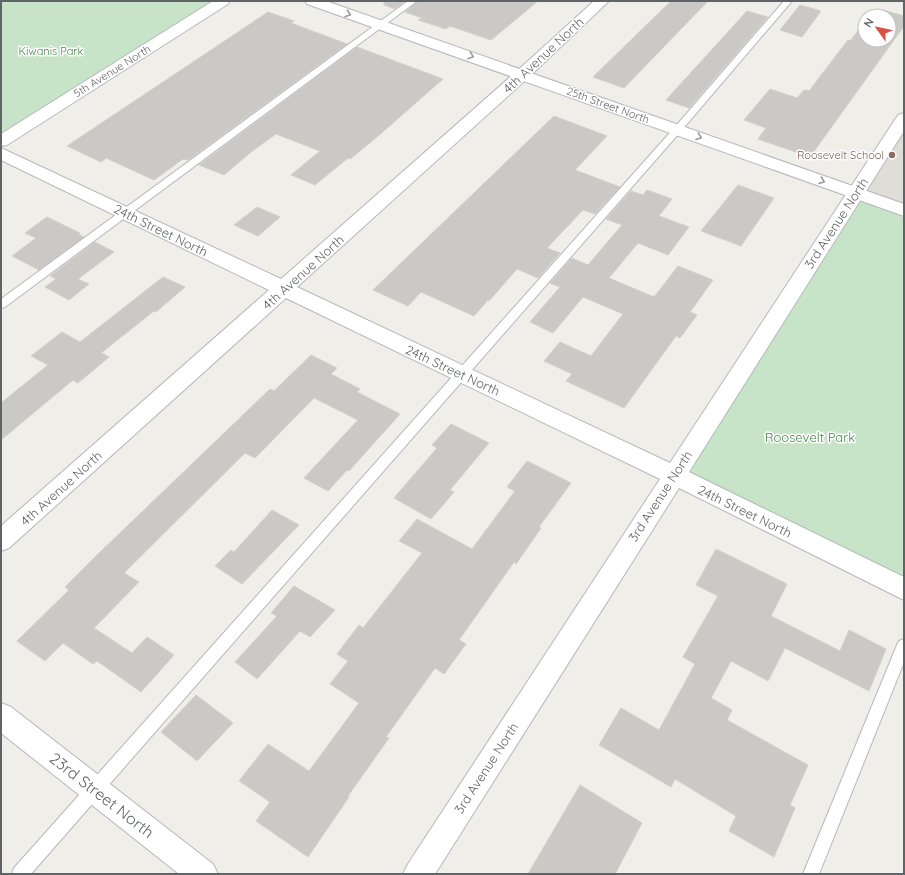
<svg xmlns="http://www.w3.org/2000/svg" width="905" height="875" viewBox="0 0 905 875" font-family="Quicksand,sans-serif">
<rect width="100%" height="100%" fill="#f0eee8"/>
<!-- education -->
<path fill="#e0ddd7" d="M904 118V210L856 193Z"/>
<!-- green -->
<g fill="#c8e4c8">
<path d="M1 1H222L1 141Z"/>
<path d="M856 193 904 210V589L673 475Z"/>
</g>
<!-- building -->
<g fill="#cbc9c5" stroke="#d4d0c7">
<path d="M384 1H405L395 9 384 5Z"/>
<path d="M418 1H538L491 40 450 26 446 29 418 20 422 18 405 12Z"/>
<path d="M671 1H708L624 88 593 77Z"/>
<path d="M800 5 821 11 802 37 780 30Z"/>
<path d="M883 10 904 16V26L810 157 758 139 766 128 744 120 770 89 797 98 804 90 809 91 848 40 850 41 861 27 865 28V40H889V16H878Z"/>
<path d="M747 11 768 17 689 108 666 100Z"/>
<path d="M268 12 294 21 291 23 347 44 188 160 183 159 154 180 106 158 101 162 67 146Z"/>
<path d="M357 47 443 79 377 137 350 159 348 158 315 185 291 175 320 151 276 134 251 152 224 175 199 165Z"/>
<path d="M554 116 607 136 575 170 620 187 595 214 583 210 547 248 560 253 538 278 517 269 489 301 488 300 474 316 421 292 408 306 373 290Z"/>
<path d="M738 185 774 198 741 246 701 231Z"/>
<path d="M647 190 672 199 659 216 689 227 668 255 638 243 609 278 654 297 678 266 713 280 690 312 697 315 680 338 676 336 624 408 566 381 572 374 544 361 560 342 591 356 623 314 583 297 553 333 530 322 560 287 550 283 572 258 588 265 622 225 606 219 631 191 643 195Z"/>
<path d="M257 207 280 217 258 236 234 225Z"/>
<path d="M47 217 80 233 78 234 84 237 39 270 12 256 36 238 25 233Z"/>
<path d="M95 242 114 252 78 279 89 284 69 300 45 287 56 279 50 276Z"/>
<path d="M163 277 185 287 156 312 154 311 101 353 109 357 78 383 73 380 1 440V403L48 365 31 356 62 332 80 342Z"/>
<path d="M311 355 337 368 331 374 360 389 357 392 400 414 349 471 347 470 328 491 304 478 358 420 314 398 255 458 245 453 124 573 139 582 94 628 132 653 147 637 174 655 141 692 97 661 93 664 63 643 45 661 17 641 69 590 65 587 97 555 270 389 274 391Z"/>
<path d="M451 424 489 443 450 490 454 492 431 519 394 498 437 448 432 445Z"/>
<path d="M527 461 571 483 539 527 541 528 516 564 514 562 459 640 466 644 444 674 435 668 386 737 389 738 348 796 349 797 308 857 256 821 270 802 239 781 268 744 309 771 359 703 330 684 348 661 337 654 359 625 363 628 422 553 399 541 417 519 472 549 515 491 507 487Z"/>
<path d="M272 510 299 525 242 584 215 566 231 550 234 552Z"/>
<path d="M716 549 787 584 771 616 840 651 849 630 886 649 869 691 785 648 768 681 731 661 711 698 732 710 727 720 808 765 790 805 795 808 774 857 729 831 736 816 675 779 671 787 599 745 621 708 659 730 695 664 683 657 718 596 696 585Z"/>
<path d="M294 586 335 610 310 637 300 631 257 679 235 662 277 616 271 613Z"/>
<path d="M196 695 233 723 197 761 161 732Z"/>
<path d="M580 785 642 823 615 874H528Z"/>
</g>
<g fill="none" stroke-linecap="round" stroke-linejoin="round">
<defs>
<g id="lane">
<path d="M408 1H417L5 307 1 308V299Z"/>
<path d="M784 1H792L681 131 31 874H12L14 868 675 127Z"/>
<path d="M904 639V662L819 874H803L897 645 899 641Z"/>
</g>
<g id="street">
<path d="M213 1H230L228 4 7 145 1 146V134Z"/>
<path d="M594 1H609L529 77 297 287 670 463 896 118 898 115 904 113V131L689 472 904 577V600L679 488 435 874H403L408 864 660 479 286 298 9 548 1 551V526L269 290 1 160V148L281 279 517 71Z"/>
<path d="M1 703 11 707 213 864 218 874H179L1 733Z"/>
</g>
<path id="secondary" d="M305 1H326L904 204V216L307 4Z"/>
</defs>
<!-- lane casing -->
<use href="#lane" stroke="#b5b8bb" stroke-width="2"/>
<!-- street casing -->
<use href="#street" stroke="#b5b8bb" stroke-width="2"/>
<!-- secondary casing -->
<use href="#secondary" stroke="#b4b7bb" stroke-width="2"/>
<!-- lane -->
<use href="#lane" fill="#fff" fill-rule="evenodd"/>
<!-- street -->
<use href="#street" fill="#fff" fill-rule="evenodd"/>
<!-- secondary -->
<use href="#secondary" fill="#fff" fill-rule="evenodd"/>
</g>
<!-- one-way arrows -->
<defs><path id="oneway-chevron" d="M-2-3.5L2.5 0L-2 3.5" fill="none" stroke-width="1.6" stroke-linecap="round" stroke-linejoin="round"/></defs>
<g stroke="#989a9c">
<use href="#oneway-chevron" transform="translate(348 14) rotate(19)"/>
<use href="#oneway-chevron" transform="translate(471 56) rotate(19)"/>
<use href="#oneway-chevron" transform="translate(699 137) rotate(20)"/>
<use href="#oneway-chevron" transform="translate(822 181) rotate(20)"/>
</g>
<!-- markers -->
<circle fill="#8d6e63" stroke="#fff" stroke-width="1.5" cx="892" cy="155" r="4"/>
<g text-anchor="middle" stroke-width="3" stroke-linejoin="round" paint-order="stroke">
<!-- far-park labels -->
<g font-size="11" fill="#408543" stroke="#fff">
<text x="51" y="55">Kiwanis Park</text>
</g>
<!-- far-street labels -->
<g font-size="11" fill="#606367" stroke="#fff">
<text transform="translate(112 71) rotate(-32)" y="4">5th Avenue North</text>
<text transform="translate(608 105) rotate(20)" y="4">25th Street North</text>
</g>
<!-- far-education labels -->
<g font-size="11" fill="#785e54" stroke="#fff" text-anchor="end">
<text x="884" y="159">Roosevelt School</text>
</g>
<!-- street labels -->
<g font-size="13" fill="#606367" stroke="#fff">
<text transform="translate(543 55) rotate(-43)" y="5">4th Avenue North</text>
<text transform="translate(836 223) rotate(-57)" y="5">3rd Avenue North</text>
<text transform="translate(161 230) rotate(26)" y="5">24th Street North</text>
<text transform="translate(303 272) rotate(-42)" y="5">4th Avenue North</text>
<text transform="translate(453 370) rotate(25)" y="5">24th Street North</text>
<text transform="translate(61 488) rotate(-42)" y="5">4th Avenue North</text>
<text transform="translate(660 496) rotate(-57)" y="5">3rd Avenue North</text>
<text transform="translate(745 511) rotate(26)" y="5">24th Street North</text>
<text transform="translate(486 768) rotate(-57)" y="5">3rd Avenue North</text>
</g>
<!-- park labels -->
<g font-size="13" fill="#408543" stroke="#fff">
<text x="810" y="442">Roosevelt Park</text>
</g>
<!-- near-street labels -->
<g font-size="16" fill="#606367" stroke="#fff">
<text transform="translate(102 795) rotate(38)" y="6">23rd Street North</text>
</g>
</g>
<!-- border -->
<rect width="905" height="875" fill="none" stroke="#606367" stroke-width="4"/>
<!-- north arrow -->
<g transform="translate(877 28) rotate(303)"><circle r="19" fill="#ffffff" stroke="#bfc1c2"/>
<path d="M0-3L7 15L0 10L-7 15Z" fill="#d85147"/>
<text y="-6" font-size="11" font-weight="bold" text-anchor="middle" fill="#606367">N</text>
</g>
</svg>
